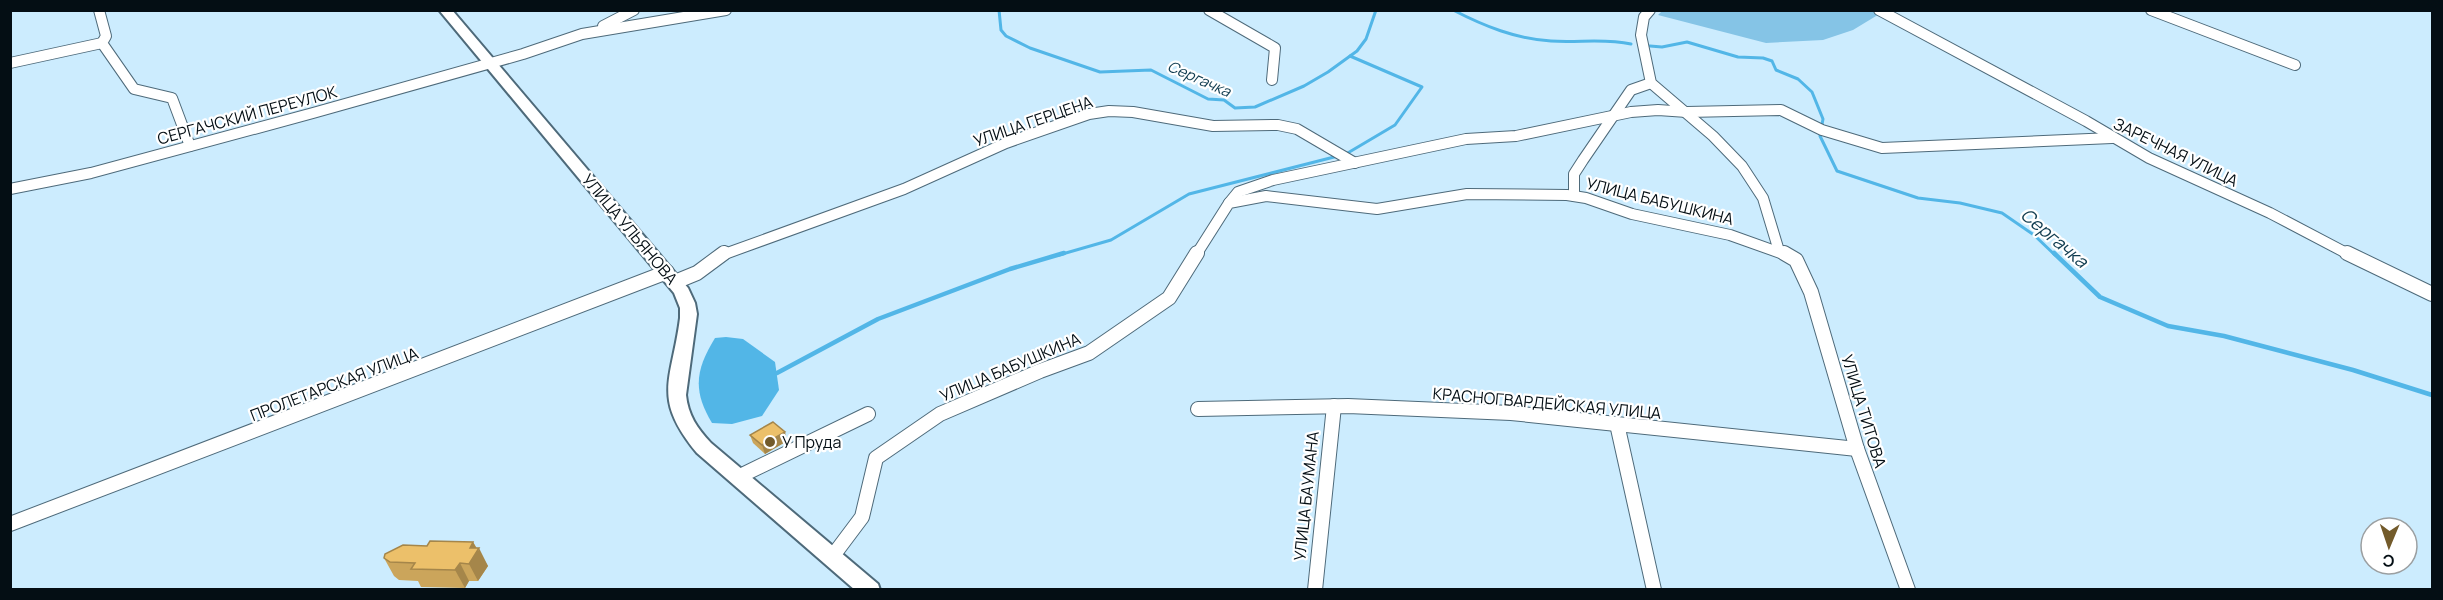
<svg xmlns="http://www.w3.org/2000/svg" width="2443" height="600" viewBox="0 0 2443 600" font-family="Manrope,sans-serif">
<rect width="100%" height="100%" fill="#ccecfe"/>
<!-- green -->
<path fill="#85c4e6" d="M1663 10H1876L1881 13 1853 30 1823 40 1766 43 1658 15Z"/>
<!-- water -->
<path fill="#52b6e7" d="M726 337 743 339 775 362 779 390 762 416 732 424 712 423C692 390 696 369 715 338Z"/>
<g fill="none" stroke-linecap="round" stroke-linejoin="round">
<!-- stream-far1 -->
<g stroke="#52b6e7" stroke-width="3">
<path d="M999 10 1001 30 1006 36 1030 48 1100 72 1151 70 1208 99 1224 100 1235 108 1255 107 1304 86 1328 72 1357 51 1366 39 1376 10"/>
<path d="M1453 10C1484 26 1516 39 1551 41 1578 43 1604 38 1631 44"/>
<path d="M1650 46 1662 47 1687 42 1738 57 1763 58 1772 61 1776 70 1798 79 1812 92 1823 119 1820 136 1837 171 1918 198 1960 203 2002 213 2034 235 2055 255"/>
<path d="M1346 154 1395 125 1422 87 1350 56"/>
<path d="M1059 255 1111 240 1189 194 1338 156"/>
</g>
<!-- stream -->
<g stroke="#52b6e7" stroke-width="4.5">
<path d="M2054 253 2100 297 2168 326 2224 336 2353 370 2432 395"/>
<path d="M777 373 878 319 1010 269 1064 253"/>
</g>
<defs>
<g id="street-far1">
<path d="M99 10 106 36 102 43 134 89 172 98 190 146"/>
<path d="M1209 10 1275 48 1272 80"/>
<path d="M1650 10 1644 17 1641 35 1651 83 1713 136 1742 166 1763 198 1779 251"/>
<path d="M1879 10 2086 121 2149 158 2270 213 2350 255"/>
<path d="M2151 10 2295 65"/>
<path d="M603 26 634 10"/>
<path d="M10 63 102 43"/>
<path d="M10 189 91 173 313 113 523 54 582 34 726 10"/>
<path d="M1574 196V174L1583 160 1631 90 1651 83"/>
<path d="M1229 203 1238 192 1273 180 1466 139 1516 136 1631 112 1658 110 1687 112 1781 110 1822 130 1882 148 2112 138"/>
<path d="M722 255 904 189 1006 143 1089 114 1109 111 1133 112 1213 126 1278 125 1297 129 1355 163"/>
<path d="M1196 255 1229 203 1266 196 1377 209 1467 194 1567 195 1586 198 1632 214 1730 235 1786 255"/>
</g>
<g id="street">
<path d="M1784 253 1796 260 1811 292 1857 449 1908 590"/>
<path d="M2347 253 2432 294"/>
<path d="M675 282 697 273 724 253"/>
<path d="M1198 409 1348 406 1511 413 1857 449"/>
<path d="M1617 424 1654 590"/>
<path d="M738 477 868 414"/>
<path d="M10 524 667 272"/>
<path d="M832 557 862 517 876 458 940 414 1040 371 1089 353 1169 298 1197 253"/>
<path d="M1315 590 1334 406"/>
</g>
<path id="secondary" d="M439 10H452L688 288 695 303 697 314 686 395C688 415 697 428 711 443L878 584 880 590H855L697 453C651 397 672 381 680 318V308L674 293Z"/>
</defs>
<!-- street-far1 casing -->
<use href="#street-far1" stroke="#4e6a7a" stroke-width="12"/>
<!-- street casing -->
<use href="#street" stroke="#4e6a7a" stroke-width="16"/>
<!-- secondary casing -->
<use href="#secondary" stroke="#4e6a7a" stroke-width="4"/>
<!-- street-far1 -->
<use href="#street-far1" stroke="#fff" stroke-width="10"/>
<!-- street -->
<use href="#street" stroke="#fff" stroke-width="14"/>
<!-- secondary -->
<use href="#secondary" fill="#fff" fill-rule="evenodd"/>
</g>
<!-- wall -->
<g fill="#cba55b">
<path d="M750 435 787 441 765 454 753 443Z"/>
<path d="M473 542 488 566 478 581H469L465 588 421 587 418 581 399 580 394 576 384 558 427 546Z"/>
</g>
<!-- shaded-wall -->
<g fill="#a5864a">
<path d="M785 432 787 441 765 454 762 445Z"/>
<path d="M473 542 478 551 479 548 488 566 478 581 469 564 470 548Z"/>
<path d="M460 563 469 581 465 588 455 570Z"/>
</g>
<!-- building -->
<g fill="#ecc06a" stroke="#a5864a" stroke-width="1.5">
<path d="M773 422 785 432 762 445 750 435Z"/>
<path d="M430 541 473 542 470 548H479L469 564 460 563 455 570 411 569 415 563 390 562 384 558 385 554 403 545 427 546Z"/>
</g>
<!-- markers -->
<circle fill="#735b2b" stroke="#fff" stroke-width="2" cx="770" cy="442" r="6"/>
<g text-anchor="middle" stroke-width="4.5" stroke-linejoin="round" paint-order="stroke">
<!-- far-water labels -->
<g font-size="15" font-style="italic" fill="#103c50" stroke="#fff">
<text transform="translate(1199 79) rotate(24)" y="5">Сергачка</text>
</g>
<!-- street labels -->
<g font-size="16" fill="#040e14" stroke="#fff">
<text transform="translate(247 115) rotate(-15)" y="6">СЕРГАЧСКИЙ ПЕРЕУЛОК</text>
<text transform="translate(1033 121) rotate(-19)" y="6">УЛИЦА ГЕРЦЕНА</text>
<text transform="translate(2176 152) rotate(26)" y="6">ЗАРЕЧНАЯ УЛИЦА</text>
<text transform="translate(1660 201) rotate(14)" y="6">УЛИЦА БАБУШКИНА</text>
<text transform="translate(630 229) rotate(50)" y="6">УЛИЦА УЛЬЯНОВА</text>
<text transform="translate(1010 367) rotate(-23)" y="6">УЛИЦА БАБУШКИНА</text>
<text transform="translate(334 384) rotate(-21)" y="6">ПРОЛЕТАРСКАЯ УЛИЦА</text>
<text transform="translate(1547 403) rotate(5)" y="6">КРАСНОГВАРДЕЙСКАЯ УЛИЦА</text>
<text transform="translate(1864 411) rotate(73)" y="6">УЛИЦА ТИТОВА</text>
<text transform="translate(1306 496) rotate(-84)" y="6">УЛИЦА БАУМАНА</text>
</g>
<!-- poi labels -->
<g font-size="16" fill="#040e14" stroke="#fff" text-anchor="start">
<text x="782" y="448">У Пруда</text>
</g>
<!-- water labels -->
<g font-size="18" font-style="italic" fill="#103c50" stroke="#fff">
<text transform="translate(2054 238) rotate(40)" y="6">Сергачка</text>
</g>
</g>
<!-- border -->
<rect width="2443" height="600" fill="none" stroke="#040e14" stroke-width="24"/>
<!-- north arrow -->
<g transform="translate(2389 546) rotate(182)"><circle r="28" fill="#ffffff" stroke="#9b9fa1" stroke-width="1.5"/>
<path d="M0-4.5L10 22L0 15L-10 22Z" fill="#735b2b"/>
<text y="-9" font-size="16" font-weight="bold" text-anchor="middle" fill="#040e14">С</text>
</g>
</svg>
